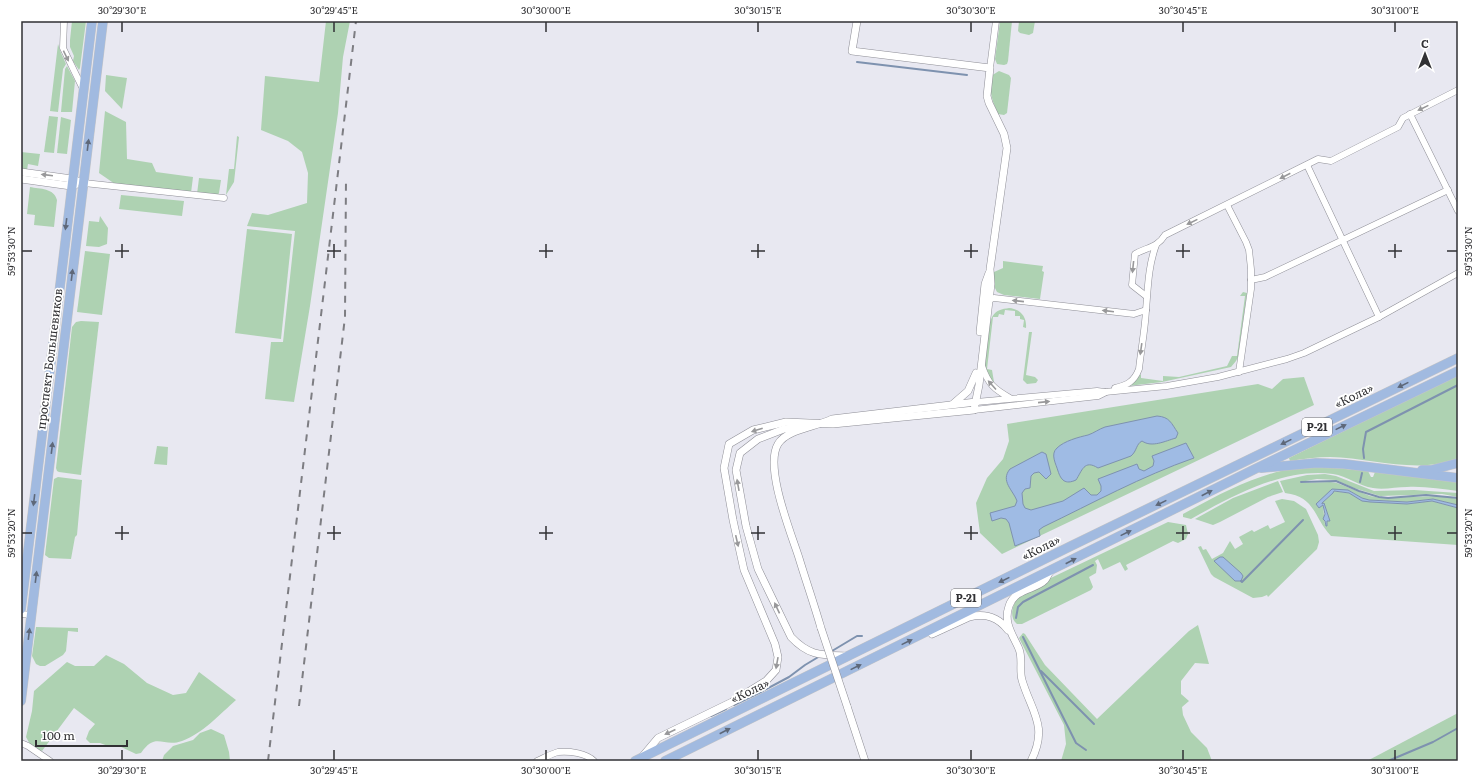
<svg xmlns="http://www.w3.org/2000/svg" width="1479" height="782" viewBox="0 0 1479 782" font-family="Literata,serif">
<rect width="100%" height="100%" fill="#e8e8f1"/>
<!-- green -->
<g fill="#aed2b2">
<path d="M72 21H86L80 68 79 70 73 61 74 56 70 47V40Z"/>
<path d="M326 21H350L343 57 338 113 310 306 294 402 265 399 271 342H283L295 231 247 226 252 213 268 215 307 203 308 173 302 152 288 141 261 130 265 76 319 82Z"/>
<path d="M1000 21H1012L1008 61 1007 64 1004 65 997 64 995 59Z"/>
<path d="M1019 21H1035L1033 33 1029 35 1020 33 1018 31Z"/>
<path d="M58 44 61 53 66 64 63 69 58 112 50 111Z"/>
<path d="M67 66 75 81 72 112H61L65 69Z"/>
<path d="M999 71 1009 75 1011 78 1007 113 1004 115 998 114C991 98 990 94 991 76Z"/>
<path d="M106 75 127 78 122 109 105 91Z"/>
<path d="M105 111 126 122 127 159 152 163 156 172 193 177 191 193 115 184 99 173Z"/>
<path d="M49 116 58 117 54 153 44 152Z"/>
<path d="M61 117 71 120 67 154 57 153Z"/>
<path d="M237 136 239 137 234 182 226 195 229 169H234Z"/>
<path d="M21 152 40 154 38 166 28 164 27 170 21 169Z"/>
<path d="M199 178 221 180 219 193 217 196 197 194Z"/>
<path d="M30 187C40 189 54 188 57 200L54 227 34 225 35 215 27 214Z"/>
<path d="M121 195 184 201 182 216 119 209Z"/>
<path d="M100 216 108 228 107 244 99 247 86 246 89 221 99 222Z"/>
<path d="M247 229 292 234 281 339 235 333Z"/>
<path d="M85 251 110 254 102 315 77 312Z"/>
<path d="M1003 261 1043 266 1042 271 1044 272 1040 299 1004 295 997 292 994 286V272L1003 268Z"/>
<path d="M1243 292 1247 293 1238 357 1236 361 1231 367 1162 382 1128 386 1133 383 1141 374V378L1163 381V376L1179 377 1227 366 1232 356H1237L1245 296H1240Z"/>
<path d="M1009 308C1020 309 1027 316 1026 328L1023 327 1024 320 1020 319V316H1015V311L1005 310 1004 315 999 314 998 317H993L987 369 992 370 994 382 993 384 986 370 985 364C987 353 987 326 992 317 996 310 1002 309 1009 308Z"/>
<path d="M81 321 99 322 81 475 59 472 57 471 56 468 72 327 76 322Z"/>
<path d="M1029 332H1032L1026 375 1035 377 1038 380 1036 383 1027 384 1023 380Z"/>
<path d="M1458 375V459C1416 474 1372 458 1330 457 1317 457 1303 459 1290 461L1289 458Z"/>
<path d="M1304 377 1314 405 1002 554 980 533 976 503 987 478 1003 459 1009 441 1007 424 1258 384 1272 389 1283 379Z"/>
<path d="M157 446 168 447 167 465 154 464Z"/>
<path d="M1324 467 1368 471 1371 477H1373L1375 472 1458 480V491C1441 489 1424 486 1407 487 1396 487 1384 490 1373 488 1359 486 1347 476 1333 474 1285 467 1232 496 1191 519L1183 517V514C1218 495 1256 474 1296 468 1305 467 1315 467 1324 467Z"/>
<path d="M1325 474 1336 476 1374 491 1414 490 1458 493V497L1442 494 1380 496 1354 488 1336 480 1317 479 1300 482 1302 483 1330 482 1337 483 1370 496 1381 498 1440 496 1458 499V505L1433 499 1407 502 1369 500 1362 498 1348 490H1332C1327 496 1321 498 1317 505H1323L1325 525 1327 521H1329L1324 504H1322V503L1333 493V491L1349 493 1356 497 1387 503 1407 504 1432 501 1458 508V545L1331 536C1313 517 1316 497 1285 493L1280 481 1307 475Z"/>
<path d="M58 477 82 480 77 535 75 537 71 559 49 558 45 555 54 479Z"/>
<path d="M1278 481 1283 492 1268 497 1220 522 1213 525 1195 519 1233 498Z"/>
<path d="M1282 499 1294 501 1306 509 1318 535 1319 542 1317 549 1268 597 1267 595 1262 597 1253 598 1214 577 1211 574 1198 547 1201 546 1203 550 1206 549 1212 559 1223 553 1230 541 1235 549 1243 544 1239 537 1252 530 1254 532 1268 525 1270 529 1285 522 1275 501Z"/>
<path d="M1168 522 1186 525 1188 534 1186 539 1178 543 1173 541 1126 565 1128 569 1125 571 1120 562 1103 570 1098 559 1095 561 1097 565 1096 573 1089 577 1093 587 1091 590 1022 624H1017C1008 617 1013 602 1020 595 1024 592 1030 589 1034 586Z"/>
<path d="M1198 625 1209 664 1195 663 1181 681V694L1189 701 1182 707 1183 715 1191 732 1207 748 1212 761H1061L1066 744 1064 725 1019 638 1023 633 1025 634 1045 665 1097 719 1189 631Z"/>
<path d="M36 627 78 628V632L68 631 66 651 63 655 45 666H40L36 664 32 656Z"/>
<path d="M106 655 124 664 147 683 173 695 186 693 199 672 236 700C220 714 202 734 182 741 163 748 156 731 141 753L136 754 117 745 108 746 100 743H90L86 739 89 731 95 724 74 708 42 751 31 746 26 737 32 711 34 691 67 662 75 666H94Z"/>
<path d="M1458 713V761H1367Z"/>
<path d="M211 729 224 735 229 752 230 761H162L164 755 173 746 193 740 200 733Z"/>
</g>
<!-- water -->
<g fill="#9fbbe4" stroke="#7e92af">
<path d="M1157 416C1170 417 1171 423 1178 433L1176 438C1165 441 1152 448 1142 441 1136 444 1137 451 1131 456L1098 468C1084 459 1082 471 1076 480 1065 485 1061 480 1058 471 1056 464 1050 454 1057 448 1064 441 1079 437 1088 435 1094 433 1099 429 1105 427 1122 423 1140 420 1157 416Z"/>
<path d="M1186 443 1194 458C1142 476 1093 503 1043 527L1039 530 1040 536 1015 546 1009 523 1006 519 1001 518 992 521 990 513 1015 506 1017 501C1013 490 1000 481 1010 469L1042 452 1046 454 1051 474 1046 479 1039 472 1034 473 1031 476 1030 488 1025 489 1022 493 1023 504 1025 508 1031 510 1063 501 1084 488 1091 495H1097L1101 491V486L1098 479 1137 464 1139 469 1144 471 1153 466 1154 461 1152 456Z"/>
<path d="M1332 489 1348 490 1362 498 1369 500 1407 502 1433 499 1458 505V508L1432 501 1407 504 1370 502 1362 501 1349 493 1334 491 1333 493 1322 503V504L1324 503 1330 521H1327V526H1326L1325 521 1323 519 1325 514 1323 505 1319 508 1316 504Z"/>
<path d="M1220 557H1223L1241 573 1243 576 1241 581H1235L1214 561Z"/>
</g>
<g fill="none" stroke-linecap="round" stroke-linejoin="round">
<!-- stream -->
<g stroke="#7e92af" stroke-width="2">
<path d="M857 62 967 75"/>
<path d="M1364 458 1363 449 1366 432 1458 385"/>
<path d="M1301 482 1336 481 1359 491 1379 497 1388 498 1426 495 1458 498"/>
<path d="M1360 482 1362 473"/>
<path d="M1241 581 1242 582 1303 520"/>
<path d="M1016 618 1018 607 1023 602 1093 565"/>
<path d="M1023 637 1076 743 1086 750"/>
<path d="M832 651 857 636H862"/>
<path d="M1041 671 1094 724"/>
<path d="M734 705 759 693 789 677 805 665 820 656"/>
<path d="M711 716 726 709"/>
<path d="M1388 761 1433 742 1458 728"/>
</g>
<defs>
<g id="minor">
<path d="M64 21 63 48 83 89"/>
<path d="M990 68 996 21"/>
<path d="M1410 114 1458 211"/>
<path d="M1307 165 1379 317"/>
<path d="M84 183 224 198"/>
<path d="M1227 205 1246 242 1249 250 1251 269V289L1239 372"/>
<path d="M1251 280 1265 277 1448 190"/>
<path d="M1146 296 1132 285 1135 254C1147 247 1157 248 1165 235L1318 159 1331 161 1398 127 1403 118 1458 90"/>
<path d="M986 301 994 298 1134 314 1146 310"/>
<path d="M982 366C988 384 994 389 1010 398"/>
<path d="M1115 388C1127 385 1134 382 1139 369 1141 350 1145 330 1146 310 1148 288 1148 267 1156 245"/>
<path d="M976 402 1097 391 1105 392 1167 386 1218 377 1287 359 1304 353 1379 317 1458 273"/>
<path d="M974 410 1098 396 1106 392"/>
<path d="M21 614 31 615"/>
<path d="M21 743 28 746 50 761"/>
<path d="M537 761C544 758 551 754 558 752 570 751 586 753 594 761"/>
</g>
<g id="tertiary">
<path d="M21 172 72 179 84 183"/>
<path d="M21 179 71 186 75 185"/>
<path d="M980 332 985 284 989 273"/>
<path d="M953 404 968 391 976 373"/>
<path d="M801 427 784 429 758 439 740 453 736 470 746 526 758 569 791 637C809 656 821 655 846 656"/>
<path d="M821 628C814 604 806 581 799 558 791 533 764 467 778 444 787 429 816 427 832 419L976 402"/>
<path d="M932 634 969 617C986 613 998 617 1008 630"/>
<path d="M847 706 865 761"/>
<path d="M642 757 658 738 732 702 766 681 776 670 778 657 775 644 744 570 733 520 724 468 729 444 753 430 786 422 833 424 974 410 979 385 991 284 990 269 1007 148 1004 134 989 103 987 96 990 68 852 51 857 21"/>
<path d="M1031 761C1049 726 1031 711 1022 680 1019 670 1023 659 1019 649 1013 635 1003 623 1009 606 1015 588 1036 590 1045 580 1047 578 1048 574 1050 572"/>
</g>
<g id="primary">
<path d="M1261 468 1316 463 1344 464 1458 478"/>
<path d="M1422 470H1431L1458 463"/>
<path d="M21 609 92 21"/>
<path d="M21 701 103 21"/>
<path d="M635 761 1071 546 1458 358"/>
<path d="M665 761 1255 469 1458 371"/>
</g>
</defs>
<!-- minor casing -->
<use href="#minor" stroke="#8e8e96" stroke-width="7"/>
<!-- tertiary casing -->
<use href="#tertiary" stroke="#8e8e96" stroke-width="8"/>
<!-- primary casing -->
<use href="#primary" stroke="#c5c5c6" stroke-width="10"/>
<!-- minor -->
<use href="#minor" stroke="#fff" stroke-width="6"/>
<!-- tertiary -->
<use href="#tertiary" stroke="#fff" stroke-width="7"/>
<!-- primary -->
<use href="#primary" stroke="#a1bae0" stroke-width="9"/>
<!-- rail -->
<g stroke="#7d7d82" stroke-width="2" stroke-dasharray="7 7" stroke-linecap="butt">
<path d="M299 706 345 317 346 179"/>
<path d="M268 761 356 21"/>
</g>
<defs>
<path id="tertiary-bridge" d="M821 628 847 706"/>
</defs>
<!-- tertiary-bridge casing -->
<use href="#tertiary-bridge" stroke="#8e8e96" stroke-width="8" stroke-linecap="butt"/>
<!-- tertiary-bridge -->
<use href="#tertiary-bridge" stroke="#fff" stroke-width="7"/>
</g>
<!-- one-way arrows -->
<defs><path id="oneway-solid" d="M-6-.8H1V-3.2L6.5 0L1 3.2V.8H-6Z"/></defs>
<g fill="#98989a">
<use href="#oneway-solid" transform="translate(66 56) rotate(64)"/>
<use href="#oneway-solid" transform="translate(1423 108) rotate(154)"/>
<use href="#oneway-solid" transform="translate(47 175) rotate(-173)"/>
<use href="#oneway-solid" transform="translate(1285 176) rotate(153)"/>
<use href="#oneway-solid" transform="translate(1192 222) rotate(154)"/>
<use href="#oneway-solid" transform="translate(1133 267) rotate(96)"/>
<use href="#oneway-solid" transform="translate(1018 301) rotate(-174)"/>
<use href="#oneway-solid" transform="translate(1108 311) rotate(-173)"/>
<use href="#oneway-solid" transform="translate(1141 349) rotate(98)"/>
<use href="#oneway-solid" transform="translate(992 385) rotate(-132)"/>
<use href="#oneway-solid" transform="translate(1044 402) rotate(-6)"/>
<use href="#oneway-solid" transform="translate(757 430) rotate(162)"/>
<use href="#oneway-solid" transform="translate(738 485) rotate(-100)"/>
<use href="#oneway-solid" transform="translate(737 541) rotate(77)"/>
<use href="#oneway-solid" transform="translate(777 608) rotate(-115)"/>
<use href="#oneway-solid" transform="translate(777 663) rotate(100)"/>
<use href="#oneway-solid" transform="translate(670 732) rotate(155)"/>
</g>
<g fill="#5e6879">
<use href="#oneway-solid" transform="translate(88 145) rotate(-83)"/>
<use href="#oneway-solid" transform="translate(66 224) rotate(97)"/>
<use href="#oneway-solid" transform="translate(72 275) rotate(-83)"/>
<use href="#oneway-solid" transform="translate(1403 385) rotate(154)"/>
<use href="#oneway-solid" transform="translate(1341 427) rotate(-26)"/>
<use href="#oneway-solid" transform="translate(1286 442) rotate(154)"/>
<use href="#oneway-solid" transform="translate(52 448) rotate(-83)"/>
<use href="#oneway-solid" transform="translate(1207 493) rotate(-27)"/>
<use href="#oneway-solid" transform="translate(34 500) rotate(97)"/>
<use href="#oneway-solid" transform="translate(1161 503) rotate(154)"/>
<use href="#oneway-solid" transform="translate(1126 533) rotate(-26)"/>
<use href="#oneway-solid" transform="translate(1071 561) rotate(-27)"/>
<use href="#oneway-solid" transform="translate(36 577) rotate(-83)"/>
<use href="#oneway-solid" transform="translate(1004 580) rotate(154)"/>
<use href="#oneway-solid" transform="translate(29 634) rotate(-83)"/>
<use href="#oneway-solid" transform="translate(907 642) rotate(-26)"/>
<use href="#oneway-solid" transform="translate(856 667) rotate(-26)"/>
<use href="#oneway-solid" transform="translate(725 731) rotate(-27)"/>
</g>
<!-- ticks -->
<path fill="none" stroke="#313134" stroke-width="1.5" d="M122 22V32M334 22V32M546 22V32M758 22V32M971 22V32M1183 22V32M1395 22V32M122 244V258M334 244V258M546 244V258M758 244V258M971 244V258M1183 244V258M1395 244V258M22 251H32M115 251H129M327 251H341M539 251H553M751 251H765M964 251H978M1176 251H1190M1388 251H1402M1447 251H1457M122 526V540M334 526V540M546 526V540M758 526V540M971 526V540M1183 526V540M1395 526V540M22 533H32M115 533H129M327 533H341M539 533H553M751 533H765M964 533H978M1176 533H1190M1388 533H1402M1447 533H1457M122 750V760M334 750V760M546 750V760M758 750V760M971 750V760M1183 750V760M1395 750V760"/>
<g text-anchor="middle" stroke-width="3.5" stroke-linejoin="round" paint-order="stroke">
<!-- shield labels -->
<g fill="#fff" stroke="#6f6f71" stroke-width="1">
<rect x="1302" y="418" width="30" height="18" rx="3"/>
<rect x="951" y="589" width="30" height="18" rx="3"/>
</g>
<g font-size="11" font-weight="bold" fill="#313134">
<text x="1317" y="431">Р-21</text>
<text x="966" y="602">Р-21</text>
</g>
<!-- street labels -->
<g font-size="12" fill="#313134" stroke="#fff">
<text transform="translate(50 359) rotate(-83)" y="4">проспект Большевиков</text>
<text transform="translate(1354 396) rotate(-26)" y="4">«Кола»</text>
<text transform="translate(1041 548) rotate(-27)" y="4">«Кола»</text>
<text transform="translate(750 691) rotate(-26)" y="4">«Кола»</text>
</g>
</g>
<!-- border -->
<rect width="1479" height="782" fill="none" stroke="#ffffff" stroke-width="44"/>
<!-- north arrow -->
<g transform="translate(1425 54)" stroke="#ffffff" stroke-width="3" paint-order="stroke">
<path d="M0-3L7 15L0 10L-7 15Z" fill="#313134"/>
<text y="-6" font-size="11" font-weight="bold" text-anchor="middle" fill="#313134">С</text>
</g>
<!-- scale -->
<path d="M36 740v6h91v-6" fill="none" stroke="#313134" stroke-width="2"/>
<text x="42" y="740" font-size="12" fill="#313134" stroke="#ffffff" stroke-width="3" paint-order="stroke">100 m</text>
<rect x="22" y="22" width="1435" height="738" fill="none" stroke="#313134" stroke-width="1.5"/>
<g font-size="10" text-anchor="middle" fill="#313134">
<text x="122" y="14">30°29'30"E</text>
<text x="334" y="14">30°29'45"E</text>
<text x="546" y="14">30°30'00"E</text>
<text x="758" y="14">30°30'15"E</text>
<text x="971" y="14">30°30'30"E</text>
<text x="1183" y="14">30°30'45"E</text>
<text x="1395" y="14">30°31'00"E</text>
<text transform="translate(11 251) rotate(-90)" y="4">59°53'30"N</text>
<text transform="translate(1468 251) rotate(-90)" y="4">59°53'30"N</text>
<text transform="translate(11 533) rotate(-90)" y="4">59°53'20"N</text>
<text transform="translate(1468 533) rotate(-90)" y="4">59°53'20"N</text>
<text x="122" y="774">30°29'30"E</text>
<text x="334" y="774">30°29'45"E</text>
<text x="546" y="774">30°30'00"E</text>
<text x="758" y="774">30°30'15"E</text>
<text x="971" y="774">30°30'30"E</text>
<text x="1183" y="774">30°30'45"E</text>
<text x="1395" y="774">30°31'00"E</text>
</g>
</svg>
